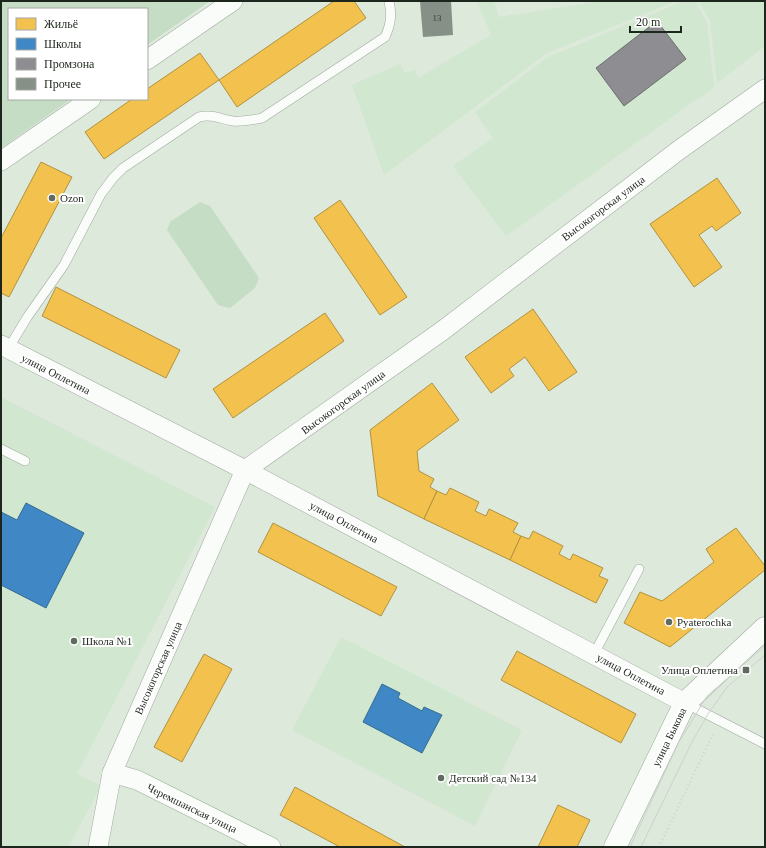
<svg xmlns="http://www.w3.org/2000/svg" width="766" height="848" viewBox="0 0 766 848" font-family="'Times New Roman',serif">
<rect width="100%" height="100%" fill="#dce9db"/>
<!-- built -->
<g fill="#d1e7cf">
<path d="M477 1H494L499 17 603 1H677L547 53 384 175 352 85 400 64 405 73 415 70 418 78 491 35Z"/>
<path d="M684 1H695L707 23 714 87 506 236 453 166 493 138 475 112 548 57Z"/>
<path d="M699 1H765V46L717 83 710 21Z"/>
<path d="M1 397 215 507 77 774 101 786 68 847H1Z"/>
<path d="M341 637 522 730 475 826 292 730Z"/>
</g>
<!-- green -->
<g fill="#c5ddc4">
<path d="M1 1H210L147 45V9H9V99H71L1 148Z"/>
<path d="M200 202 210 206 259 278 255 288 230 308 218 305 167 230 170 222Z"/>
</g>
<!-- homes -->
<g fill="#f2c14e" stroke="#b2923f">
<path d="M334 1H354L366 18 237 107 219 80Z"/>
<path d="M200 53 219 80 104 159 85 132 132 99H147V89Z"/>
<path d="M41 162 72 177 9 297 1 293V238Z"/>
<path d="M717 178 741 213 716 231 712 226 699 235 722 267 694 287 650 224Z"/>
<path d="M340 200 407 297 380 315 314 218Z"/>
<path d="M56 287 180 350 166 378 42 316Z"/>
<path d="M533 309 577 372 549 391 525 357 509 369 514 376 491 393 465 357Z"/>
<path d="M325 313 344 341 233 418 213 389Z"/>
<path d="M432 383 459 420 417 451 419 471 434 479 430 487 437 491 424 519 378 496 370 430Z"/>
<path d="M450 488 479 502 475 511 486 516 489 509 518 523 513 532 521 536 510 560 424 519 437 491 446 495Z"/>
<path d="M273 523 397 587 381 616 258 552Z"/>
<path d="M736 528 765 566V570L670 647 624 623 640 592 662 601 714 562 706 549Z"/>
<path d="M533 531 563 546 559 554 570 560 573 554 603 568 599 576 608 580 596 603 510 560 521 536 529 539Z"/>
<path d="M517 651 636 714 621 743 501 680Z"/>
<path d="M204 654 232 669 182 762 154 747Z"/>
<path d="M295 787 405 847H340L280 815Z"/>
<path d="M558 805 590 820 577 847H538Z"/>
</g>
<!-- schools -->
<g fill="#3f88c5" stroke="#356b92">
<path d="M26 503 84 533 46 608 1 585V512L17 520Z"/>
<path d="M382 684 400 693 398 698 422 711 424 707 442 715 422 753 363 722Z"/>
</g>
<!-- industry -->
<path fill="#8d8d92" stroke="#6b6e6f" d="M657 21 686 59 624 106 596 68Z"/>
<!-- building -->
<path fill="#879086" d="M420 1H451L453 35 423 37Z"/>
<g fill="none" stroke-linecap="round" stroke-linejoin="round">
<defs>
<g id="lane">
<path d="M8 349 28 316 64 265 101 194 113 178 123 168 199 117C213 114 220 119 233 121 243 122 252 120 262 118L385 37C391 24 392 15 389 1"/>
<path d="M1 449 25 461"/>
<path d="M594 654 639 569"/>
<path d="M685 703 765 744"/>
</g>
<g id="street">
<path d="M147 60 233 1"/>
<path d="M1 161 91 99"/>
<path d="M1 345 245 470 685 703"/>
<path d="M112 773 137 780 271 847"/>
<path d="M98 847 112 773 245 470 442 331 679 150 765 89"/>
</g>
<path id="secondary" d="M615 847 685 703 765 628"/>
</defs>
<!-- lane casing -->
<use href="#lane" stroke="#a0aa9e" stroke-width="10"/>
<!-- street casing -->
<use href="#street" stroke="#a0aa9e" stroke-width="20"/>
<!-- secondary casing -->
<use href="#secondary" stroke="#a0aa9e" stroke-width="23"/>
<!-- path -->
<g stroke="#d0d5d0" stroke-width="2.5" stroke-dasharray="1 3" stroke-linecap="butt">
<path d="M45 1 48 9"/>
<path d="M137 8 140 1"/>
<path d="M20 9 25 1"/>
<path d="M137 9 145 1"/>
<path d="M1 16 10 1"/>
<path d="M1 43 9 29"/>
<path d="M1 75 9 71"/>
<path d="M659 847 714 732"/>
</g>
<!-- lane -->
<use href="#lane" stroke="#fafcfa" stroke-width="9"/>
<!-- street -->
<use href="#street" stroke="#fafcfa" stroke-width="19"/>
<!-- secondary -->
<use href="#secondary" stroke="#fafcfa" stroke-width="22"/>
<!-- tram -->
<g stroke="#ced1cd" stroke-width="1">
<path d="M630 847 679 742 707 696 765 646"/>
<path d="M641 847 692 742 708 714 727 687 765 655"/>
</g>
</g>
<!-- markers -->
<g fill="#606a5f" stroke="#fff" stroke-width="1.5">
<circle cx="52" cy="198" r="4"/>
<circle cx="669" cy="622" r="4"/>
<circle cx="74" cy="641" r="4"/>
<rect x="742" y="666" width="8" height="8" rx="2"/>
<circle cx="441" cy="778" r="4"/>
</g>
<g text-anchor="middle" stroke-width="4" stroke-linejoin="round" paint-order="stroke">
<!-- number labels -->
<g font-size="9" fill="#384036">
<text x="437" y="21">13</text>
</g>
<!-- poi labels -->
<g font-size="11" fill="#1d261c" stroke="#fff" text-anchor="start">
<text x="60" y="202">Ozon</text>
<text x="677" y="626">Pyaterochka</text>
<text x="82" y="645">Школа №1</text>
<text x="738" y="674" text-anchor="end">Улица Оплетина</text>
<text x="449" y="782">Детский сад №134</text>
</g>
<!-- street labels -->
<g font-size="11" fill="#1d261c" stroke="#fff">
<text transform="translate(603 208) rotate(-37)" y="4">Высокогорская улица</text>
<text transform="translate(56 374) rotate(27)" y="4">улица Оплетина</text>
<text transform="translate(343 402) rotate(-36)" y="4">Высокогорская улица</text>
<text transform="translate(344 522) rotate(28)" y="4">улица Оплетина</text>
<text transform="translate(158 668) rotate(-66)" y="4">Высокогорская улица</text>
<text transform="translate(631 674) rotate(28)" y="4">улица Оплетина</text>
<text transform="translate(669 737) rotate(-64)" y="4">улица Быкова</text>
<text transform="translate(192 808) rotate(26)" y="4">Черемшанская улица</text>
</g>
</g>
<!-- border -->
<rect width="766" height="848" fill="none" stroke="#1d261c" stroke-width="4"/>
<!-- legend -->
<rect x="8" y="8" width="140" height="92" fill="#ffffff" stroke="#a5a8a4"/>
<rect x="16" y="18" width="20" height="12" fill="#f2c14e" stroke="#a5a8a4"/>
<text x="44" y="28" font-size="12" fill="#1d261c">Жильё</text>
<rect x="16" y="38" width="20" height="12" fill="#3f88c5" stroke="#a5a8a4"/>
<text x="44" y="48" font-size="12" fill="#1d261c">Школы</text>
<rect x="16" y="58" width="20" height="12" fill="#8d8d92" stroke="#a5a8a4"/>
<text x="44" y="68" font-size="12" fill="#1d261c">Промзона</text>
<rect x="16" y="78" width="20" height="12" fill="#879086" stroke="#a5a8a4"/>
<text x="44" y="88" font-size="12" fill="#1d261c">Прочее</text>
<!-- scale -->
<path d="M630 26v6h51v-6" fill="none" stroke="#1d261c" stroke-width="2"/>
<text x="636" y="26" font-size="12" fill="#1d261c" stroke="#ffffff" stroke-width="3" paint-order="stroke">20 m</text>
</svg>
